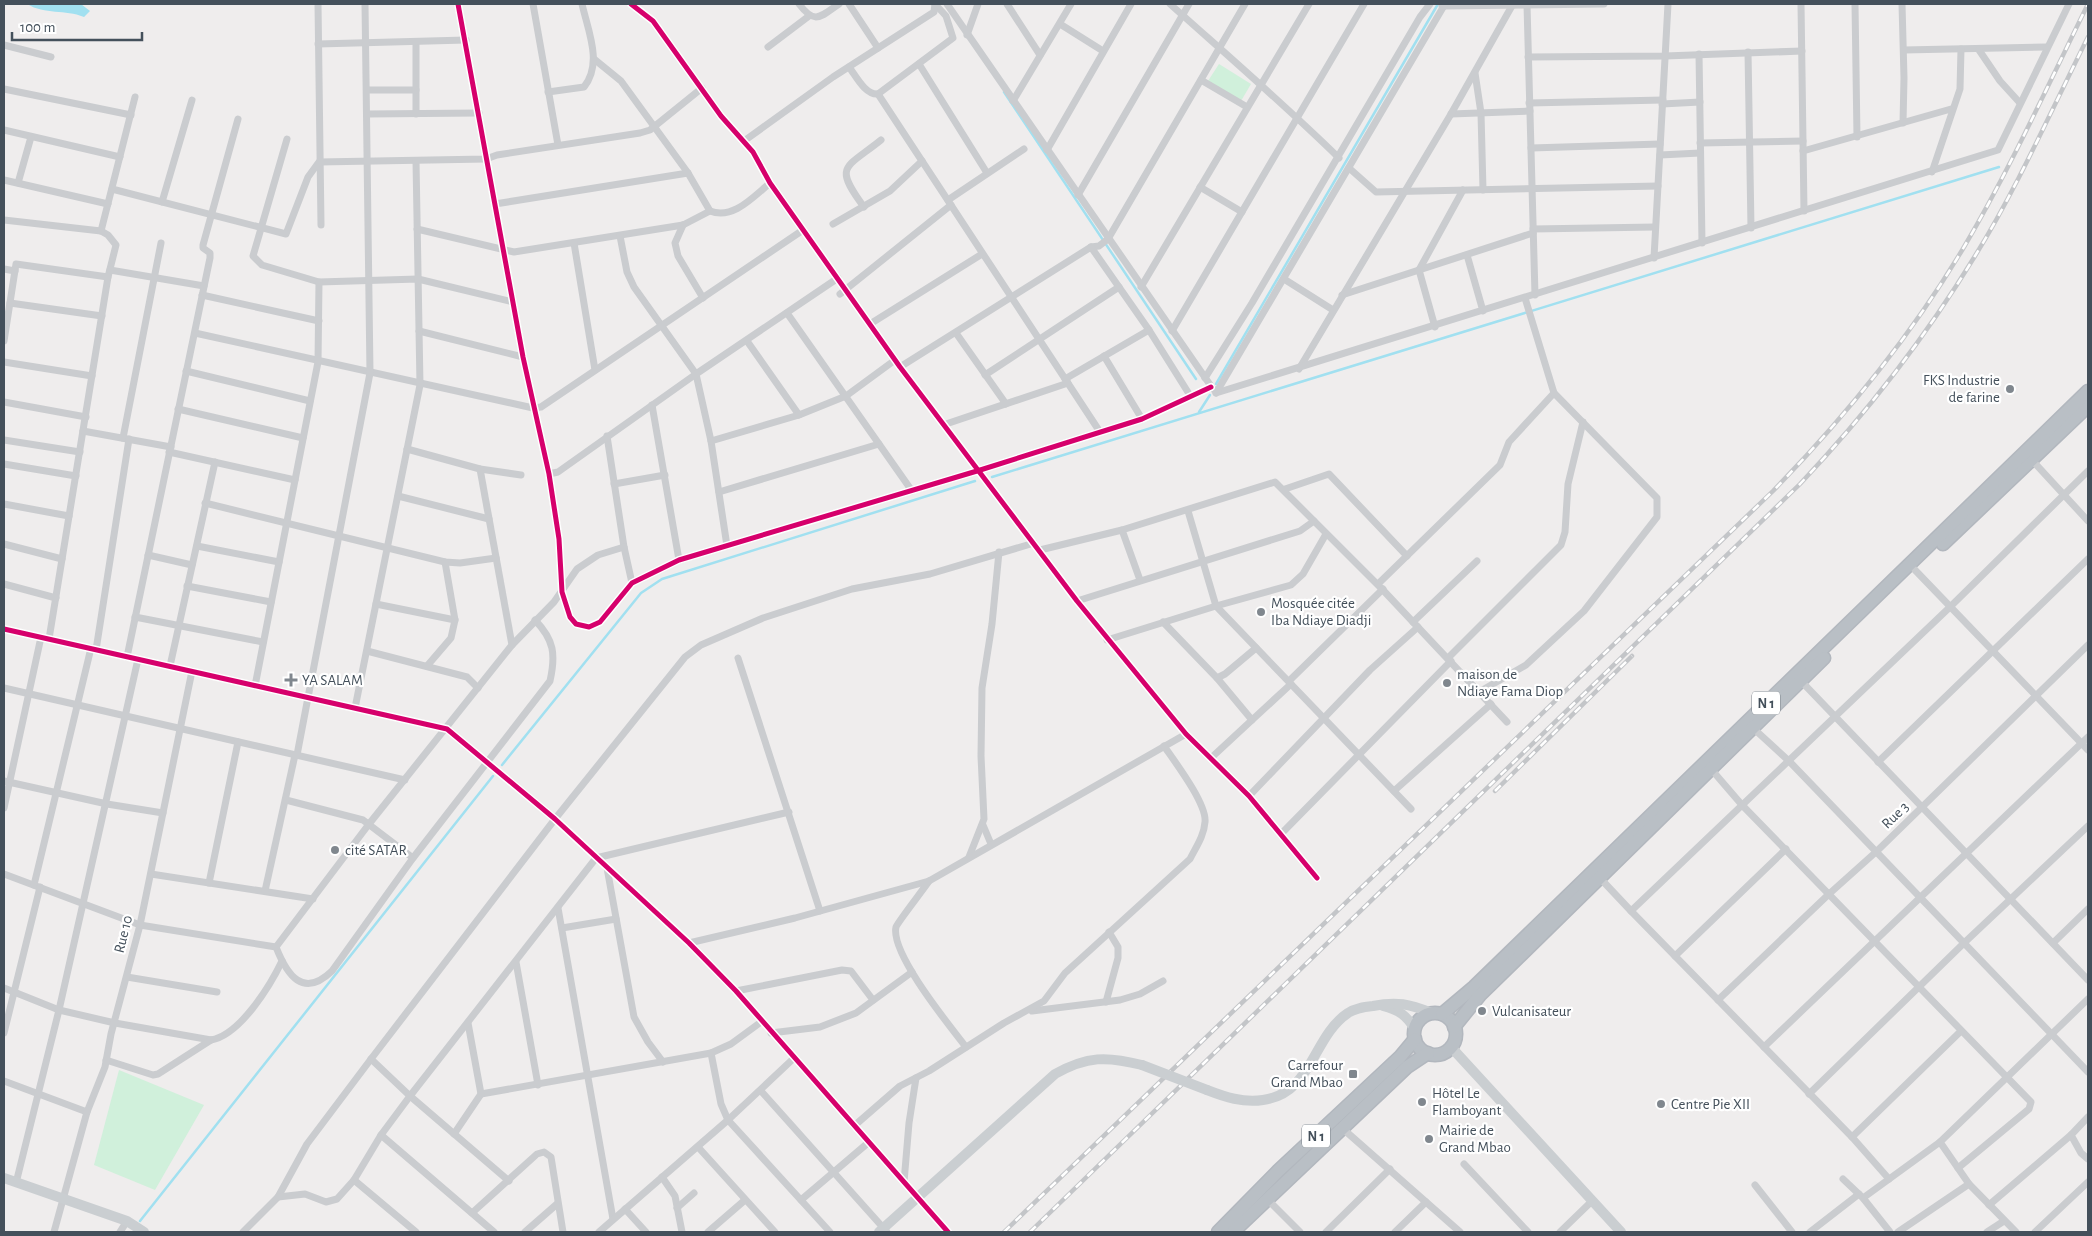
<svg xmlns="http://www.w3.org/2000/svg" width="2092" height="1236" viewBox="0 0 2092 1236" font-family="'Alegreya Sans',sans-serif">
<rect width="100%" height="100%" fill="#efeded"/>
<!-- green -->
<g fill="#d0f0db">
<path d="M1219 64 1251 84 1241 101 1208 81Z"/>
<path d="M119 1070 204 1105 155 1190 94 1165Z"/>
</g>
<!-- water -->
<path fill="#a1e0f0" d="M27 4H81L90 11 84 17C65 9 45 15 27 4Z"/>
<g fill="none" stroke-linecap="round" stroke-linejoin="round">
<!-- stream -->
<g stroke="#a1e0f0" stroke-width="2.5">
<path d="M1004 92 1196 379"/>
<path d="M1216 384 1438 4"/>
<path d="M1199 412 1210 395"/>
<path d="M992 477 1999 167"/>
<path d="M502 765 641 593 662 579 975 481"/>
<path d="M140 1221 493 776"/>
</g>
<defs>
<g id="highway">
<path d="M1943 544 2088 406"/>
<circle cx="1435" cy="1034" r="21"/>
<path d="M1442 1014 1474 987 2088 391"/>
<path d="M1454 1027 1480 995 1824 658"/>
<path d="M1218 1232 1278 1171 1400 1057 1415 1039"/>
<path d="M1233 1232 1407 1067 1428 1053"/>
</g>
</defs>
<!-- highway casing -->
<use href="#highway" stroke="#b2b7be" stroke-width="15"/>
<!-- street -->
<g stroke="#cacccf" stroke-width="7">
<path d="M318 4 321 225"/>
<path d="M458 4 523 357 549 474 559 539 562 592 570 617 576 624 589 627 600 622 632 583 679 560 977 471 1142 419 1211 387"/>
<path d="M533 4 558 145"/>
<path d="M631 4 653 21 721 116 753 152 770 183 900 367 1077 601 1186 734 1249 796 1317 878"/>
<path d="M799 4C815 25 820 17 839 4"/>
<path d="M849 4 878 48"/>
<path d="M947 4 1213 389"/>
<path d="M1007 4 1040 55"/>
<path d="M1170 4C1227 55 1284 104 1339 158"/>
<path d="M1801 4 1804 211"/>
<path d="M1855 4 1857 137"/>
<path d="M1902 4 1904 78 1903 123"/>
<path d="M1527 5 1535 295"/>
<path d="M1442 6 1604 4"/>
<path d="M1060 24 1103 51"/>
<path d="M967 35 978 4"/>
<path d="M416 42V114"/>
<path d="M318 44 466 40"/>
<path d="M4 45 51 57"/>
<path d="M768 47 809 16"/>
<path d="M1904 50 2046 47"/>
<path d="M1979 50 2000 81 2020 103"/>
<path d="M1748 52 1751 228"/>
<path d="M1699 54 1702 243"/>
<path d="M1528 57 1665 56 1802 51"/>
<path d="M594 59 621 81 688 173 710 211"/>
<path d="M919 64 987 173"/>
<path d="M849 67C856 76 865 95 878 94L953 38 946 16 935 4"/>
<path d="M1475 73 1481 113 1483 190"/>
<path d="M1201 80 1247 107"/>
<path d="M4 89 131 115"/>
<path d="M367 90H416"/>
<path d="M548 92 584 87C603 63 588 31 582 4"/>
<path d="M878 94 1100 432"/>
<path d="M1013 101 1071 4"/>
<path d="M1529 103 1663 100"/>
<path d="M1662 104 1700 102"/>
<path d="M367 114 479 113"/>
<path d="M1451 114 1530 111"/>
<path d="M4 130 120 157"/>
<path d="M287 139 253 256 262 265 319 282 418 279 513 302"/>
<path d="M744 141 833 77 934 12 935 4"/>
<path d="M1700 143 1803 141"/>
<path d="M1531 148 1660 144"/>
<path d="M1047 150 1131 4"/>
<path d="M1803 151 1951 109"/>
<path d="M1660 155 1700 153"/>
<path d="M1349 168 1376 192 1658 186"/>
<path d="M1932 172 1960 89 1961 49"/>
<path d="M4 180 108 204"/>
<path d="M18 183 31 137"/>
<path d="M1200 187 1242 212"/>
<path d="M112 189 286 234 308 177 319 162 486 159 497 155 640 133 650 130 702 88"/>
<path d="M1078 195 1189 4"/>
<path d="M948 200 1024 149"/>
<path d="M162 202 192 100"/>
<path d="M495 204 688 173"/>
<path d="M864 207C833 165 845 169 881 140"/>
<path d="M4 220 101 231 108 235 116 245 108 277 49 639"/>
<path d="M833 224 890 191 922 161"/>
<path d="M683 225 675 243 678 256 703 298"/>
<path d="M417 229 514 252 683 225 710 211C733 220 753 197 770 183"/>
<path d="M1533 229 1655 227"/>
<path d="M101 231 135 97"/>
<path d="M620 236 627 272 634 287 696 374 711 441 727 546"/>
<path d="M574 243 595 370"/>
<path d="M1091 247 1099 246 1108 239 1245 4"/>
<path d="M1467 255 1483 311"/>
<path d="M1654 258 1668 4"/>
<path d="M4 269 15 271"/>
<path d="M110 270 204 286"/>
<path d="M1284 279 1333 310"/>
<path d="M1141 287 1309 4"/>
<path d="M840 294 951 205"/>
<path d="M202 295 319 321"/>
<path d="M1342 295 1533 233"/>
<path d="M10 303 102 316"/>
<path d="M787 313 912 491"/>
<path d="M870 324 982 254"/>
<path d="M1435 327 1419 270 1463 190"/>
<path d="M419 331 523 357"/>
<path d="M1172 331 1364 4"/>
<path d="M195 333 533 408 541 407 803 230"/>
<path d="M956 333 1006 404"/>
<path d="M4 341 16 264 108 277"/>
<path d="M747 341 799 415"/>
<path d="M1104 356 1142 419"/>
<path d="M4 362 92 376"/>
<path d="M900 367 1091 247 1149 330 1191 397"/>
<path d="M1299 369 1451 114 1513 4"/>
<path d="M186 371 310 401"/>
<path d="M985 375 1119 287"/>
<path d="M1205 378 1252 303 1420 17 1430 4"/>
<path d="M1065 379 1149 330"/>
<path d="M1216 393 1998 150 2069 4"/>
<path d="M1216 393 1445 4"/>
<path d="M4 402 86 417"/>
<path d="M652 405 679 560"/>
<path d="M178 409 303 438"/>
<path d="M943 425 1068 383"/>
<path d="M83 431 171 447"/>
<path d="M607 436 624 547 632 583"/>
<path d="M123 438 161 243"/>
<path d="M4 440 80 452"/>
<path d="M711 441 799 415 846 396 895 360"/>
<path d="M407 449 480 469 521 475"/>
<path d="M169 452 295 480"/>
<path d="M2032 460 2088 521"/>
<path d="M4 464 76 476"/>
<path d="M480 469 512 645"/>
<path d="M549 474 558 472 696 374 838 278"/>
<path d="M614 484 665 475"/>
<path d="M1285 489 1329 474 1407 556"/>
<path d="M719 492 879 444"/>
<path d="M398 496 489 519"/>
<path d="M205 503 445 562 460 563 496 558"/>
<path d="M4 504 69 516"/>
<path d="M1188 511 1216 606 1411 809"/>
<path d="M4 544 62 559"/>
<path d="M197 546 279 562"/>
<path d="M1040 550 1122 530"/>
<path d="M148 555 192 565"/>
<path d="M1915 570 2088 750"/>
<path d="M1140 580 1122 530 1275 482 1382 589 1507 722"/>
<path d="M4 584 56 598"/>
<path d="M1378 584 1500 465 1509 442 1554 393"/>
<path d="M187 586 271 602"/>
<path d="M1077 601 1300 531 1314 521"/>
<path d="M376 604 455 620"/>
<path d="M135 617 263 642"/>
<path d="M1163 622 1217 678 1252 720 1291 684"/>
<path d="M1413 622 1477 561"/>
<path d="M4 629 447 729 555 819 689 943 736 991 948 1232"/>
<path d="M1107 640 1216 606 1291 585 1303 574 1326 534"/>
<path d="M96 650 129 439"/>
<path d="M367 651 467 677 478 688"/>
<path d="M127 657 210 258V253L203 248V245L238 119"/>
<path d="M738 658 820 911"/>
<path d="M1448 658 1561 545 1565 532 1568 484 1583 422"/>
<path d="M170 666 215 462"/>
<path d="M427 666 451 638 455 620 445 562"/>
<path d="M1217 678 1225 674 1256 648"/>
<path d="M1289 681 1383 589"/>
<path d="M1801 681 2088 980"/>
<path d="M255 686 318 362 319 282"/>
<path d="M4 688 405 780"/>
<path d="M1479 692 1526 665 1584 611 1657 517V498L1554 393 1525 298"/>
<path d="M355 708 420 385 416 161"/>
<path d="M1753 728 1789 761 2088 1072"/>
<path d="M297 755 370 373 365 4"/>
<path d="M1211 758 1252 720"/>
<path d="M1878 762 2088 559"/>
<path d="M1711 769 1742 805 2031 1102 2029 1109 1958 1168"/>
<path d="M4 781 107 804 163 813"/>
<path d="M1394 791 1491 704"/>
<path d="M1249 796 1370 670 1418 627"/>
<path d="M286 800 363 820 413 858"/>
<path d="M4 808 41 637"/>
<path d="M983 825 991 844"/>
<path d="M1281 834 1451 661"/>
<path d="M969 857 984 819 981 756 982 688 992 624 999 552"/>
<path d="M607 868 634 1017 648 1042 663 1062"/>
<path d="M4 874 140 925 276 947C287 975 303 999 332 971L413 858 550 681C556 654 554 640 535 620"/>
<path d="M151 874 313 899"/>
<path d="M1599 877 1631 911 1950 607 2088 471"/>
<path d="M929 881C923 890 897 923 896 927 890 953 949 1025 966 1047"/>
<path d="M209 883 238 742"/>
<path d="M34 885 91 648"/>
<path d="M265 891 295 755"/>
<path d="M558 908 613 1219"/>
<path d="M1631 911 1852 1137 1889 1179"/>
<path d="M562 928 616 919"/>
<path d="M689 943 795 918 929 881 1186 734"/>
<path d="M2053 943 2088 909"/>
<path d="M276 947 369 824 512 645 554 602 577 569 598 555 624 547"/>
<path d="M1675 956 1786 849"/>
<path d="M516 962 538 1085"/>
<path d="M127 977 217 992"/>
<path d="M4 988 59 1010 115 1023 211 1040C240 1035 270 986 282 961"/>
<path d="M736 991 842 970 851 971 873 1000"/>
<path d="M1718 1000 1829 894 1877 851 2088 645"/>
<path d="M1106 1002 1118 958V947L1109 932"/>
<path d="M1032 1011 1120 1000 1140 994 1163 981"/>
<path d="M4 1033 40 887"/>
<path d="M771 1033 820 1027 856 1013 912 972"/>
<path d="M1764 1047 2088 737"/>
<path d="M711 1053 721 1104 728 1120 830 1232"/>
<path d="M371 1059 410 1096 509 1181"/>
<path d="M106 1060 153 1075 158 1074 211 1040"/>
<path d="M4 1081 87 1112"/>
<path d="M761 1091 887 1232"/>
<path d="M481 1094 711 1053 731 1044 761 1022"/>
<path d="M1809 1094 1964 943 2088 826"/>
<path d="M2088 1117 2071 1135 2081 1153 2088 1159"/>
<path d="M854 1126 900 1086 929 1071 1004 1023 1044 1001 1065 973 1190 859C1196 847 1204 836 1205 822 1207 804 1175 762 1164 746"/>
<path d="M1342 1128 1460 1232"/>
<path d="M454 1134 481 1094 468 1023"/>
<path d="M381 1135 494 1232"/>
<path d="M1852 1137 1961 1031"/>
<path d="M1940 1142 1969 1184 2016 1232"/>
<path d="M698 1147 775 1232"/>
<path d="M1464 1164 1528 1232"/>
<path d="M662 1177 675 1196 682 1232"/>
<path d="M1843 1179 1863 1198 1890 1232"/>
<path d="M354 1180 416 1232"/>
<path d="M904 1182 909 1123 916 1078"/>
<path d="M16 1183 59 1010 138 659"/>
<path d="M1755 1185 1792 1232"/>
<path d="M278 1197 307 1144 371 1059 555 819 685 657 701 645 763 618 852 589 930 574 1034 543"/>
<path d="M1863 1198 1940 1142 2088 999"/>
<path d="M1267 1199 1300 1232"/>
<path d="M801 1200 869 1142"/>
<path d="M1989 1205 2071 1135"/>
<path d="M677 1208 694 1193"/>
<path d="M625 1209 646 1232"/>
<path d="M472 1213 537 1154 544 1152 551 1157 563 1232"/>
<path d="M54 1232 87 1112 105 1067 111 1034 140 925 192 671"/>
<path d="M120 1232 127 1221"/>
<path d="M243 1232 278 1197 305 1194 326 1202 337 1199 354 1180 381 1135 410 1096 596 858 789 812"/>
<path d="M525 1232 557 1204"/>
<path d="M599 1232 728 1120 793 1059"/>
<path d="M708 1232 745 1200"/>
<path d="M1326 1232 1390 1169"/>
<path d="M1395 1232 1426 1202"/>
<path d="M1560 1232 1592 1201"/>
<path d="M1810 1232 1859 1194"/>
<path d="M1898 1232 1969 1184"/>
<path d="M1987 1232 2004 1221"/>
<path d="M2035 1232 2088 1182"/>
</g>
<!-- secondary -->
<g stroke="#caced1" stroke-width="10">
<path d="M1383 1006C1399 1010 1406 1015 1415 1029"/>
<path d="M1451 1047 1621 1232"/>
<path d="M1207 1090C1225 1097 1243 1103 1263 1100 1313 1093 1312 1037 1348 1013 1355 1008 1364 1007 1373 1006 1397 1001 1409 1004 1432 1013"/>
<path d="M4 1178 127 1221 144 1232"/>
<path d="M879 1232 1055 1074C1087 1056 1107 1056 1142 1065"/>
</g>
<!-- highway -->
<use href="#highway" stroke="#b9bfc5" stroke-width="12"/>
<defs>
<g id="rail">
<path d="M1495 791 1632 656"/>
<path d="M1004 1232 1773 491C1845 417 1911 336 1964 247 2010 169 2048 85 2088 4"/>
<path d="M1030 1232 1800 484C1866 414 1925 338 1975 256 2017 188 2052 109 2088 37"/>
</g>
</defs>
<!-- rail casing -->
<use href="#rail" stroke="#c3c5c8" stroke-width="4.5"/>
<!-- rail -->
<use href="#rail" stroke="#fff" stroke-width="2.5" stroke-dasharray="8" stroke-linecap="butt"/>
<!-- secondary-bridge -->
<path stroke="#caced1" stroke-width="10" d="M1142 1065 1207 1090"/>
<defs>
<g id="cycleway">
<path d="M458 4 523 357 549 474 559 539 562 592 570 617 576 624 589 627 600 622 632 583 679 560 977 471 1142 419 1211 387"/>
<path d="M631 4 653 21 721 116 753 152 770 183 900 367 1077 601 1186 734 1249 796 1317 878"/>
<path d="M4 629 447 729 555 819 689 943 736 991 948 1232"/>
</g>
</defs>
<!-- cycleway casing -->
<use href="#cycleway" stroke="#fff" stroke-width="8"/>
<!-- cycleway -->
<use href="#cycleway" stroke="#d6006c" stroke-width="5"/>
</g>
<!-- markers -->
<g fill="#80878e" stroke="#fff" stroke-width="2">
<circle cx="2010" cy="389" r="5"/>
<circle cx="1261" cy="612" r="5"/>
<path d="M288.5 672.5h5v5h5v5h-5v5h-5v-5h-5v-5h5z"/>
<circle cx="1447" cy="683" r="5"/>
<circle cx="335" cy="850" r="5"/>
<circle cx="1482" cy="1011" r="5"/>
<rect x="1348" y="1069" width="10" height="10" rx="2.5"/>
<circle cx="1422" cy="1102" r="5"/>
<circle cx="1661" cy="1104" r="5"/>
<circle cx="1429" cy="1139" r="5"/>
</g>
<g text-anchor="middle" stroke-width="4.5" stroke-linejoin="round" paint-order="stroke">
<!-- shield labels -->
<g fill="#fff" stroke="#7c848c" stroke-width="1">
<rect x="1752" y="691.5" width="28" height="23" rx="4"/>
<rect x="1302" y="1124.5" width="28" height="23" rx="4"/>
</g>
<g font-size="14" font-weight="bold" fill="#44505b">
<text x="1766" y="708">N 1</text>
<text x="1316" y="1141">N 1</text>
</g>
<!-- poi labels -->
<g font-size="15" fill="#44505b" stroke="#fff" text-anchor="start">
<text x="2000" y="385" text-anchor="end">FKS Industrie<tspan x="2000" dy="17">de farine</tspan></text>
<text x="1271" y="608">Mosquée citée<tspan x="1271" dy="17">Iba Ndiaye Diadji</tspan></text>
<text x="1457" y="679">maison de<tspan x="1457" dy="17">Ndiaye Fama Diop</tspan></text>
<text x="302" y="685">YA SALAM</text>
<text x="345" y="855">cité SATAR</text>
<text x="1492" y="1016">Vulcanisateur</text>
<text x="1343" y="1070" text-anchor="end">Carrefour<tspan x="1343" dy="17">Grand Mbao</tspan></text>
<text x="1432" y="1098">Hôtel Le<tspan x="1432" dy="17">Flamboyant</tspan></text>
<text x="1671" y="1109">Centre Pie XII</text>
<text x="1439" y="1135">Mairie de<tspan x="1439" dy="17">Grand Mbao</tspan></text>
</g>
<!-- street labels -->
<g font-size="15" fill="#44505b" stroke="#fff">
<text transform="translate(1895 815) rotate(-44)" y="5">Rue 3</text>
<text transform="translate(123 934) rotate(-76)" y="5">Rue 10</text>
</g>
</g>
<!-- border -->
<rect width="2092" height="1236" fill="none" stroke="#44505b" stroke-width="10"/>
<!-- scale -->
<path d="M12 32v8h130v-8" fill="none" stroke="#44505b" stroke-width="2.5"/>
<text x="20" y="32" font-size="15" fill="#44505b" stroke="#ffffff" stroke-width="4" paint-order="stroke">100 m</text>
</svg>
